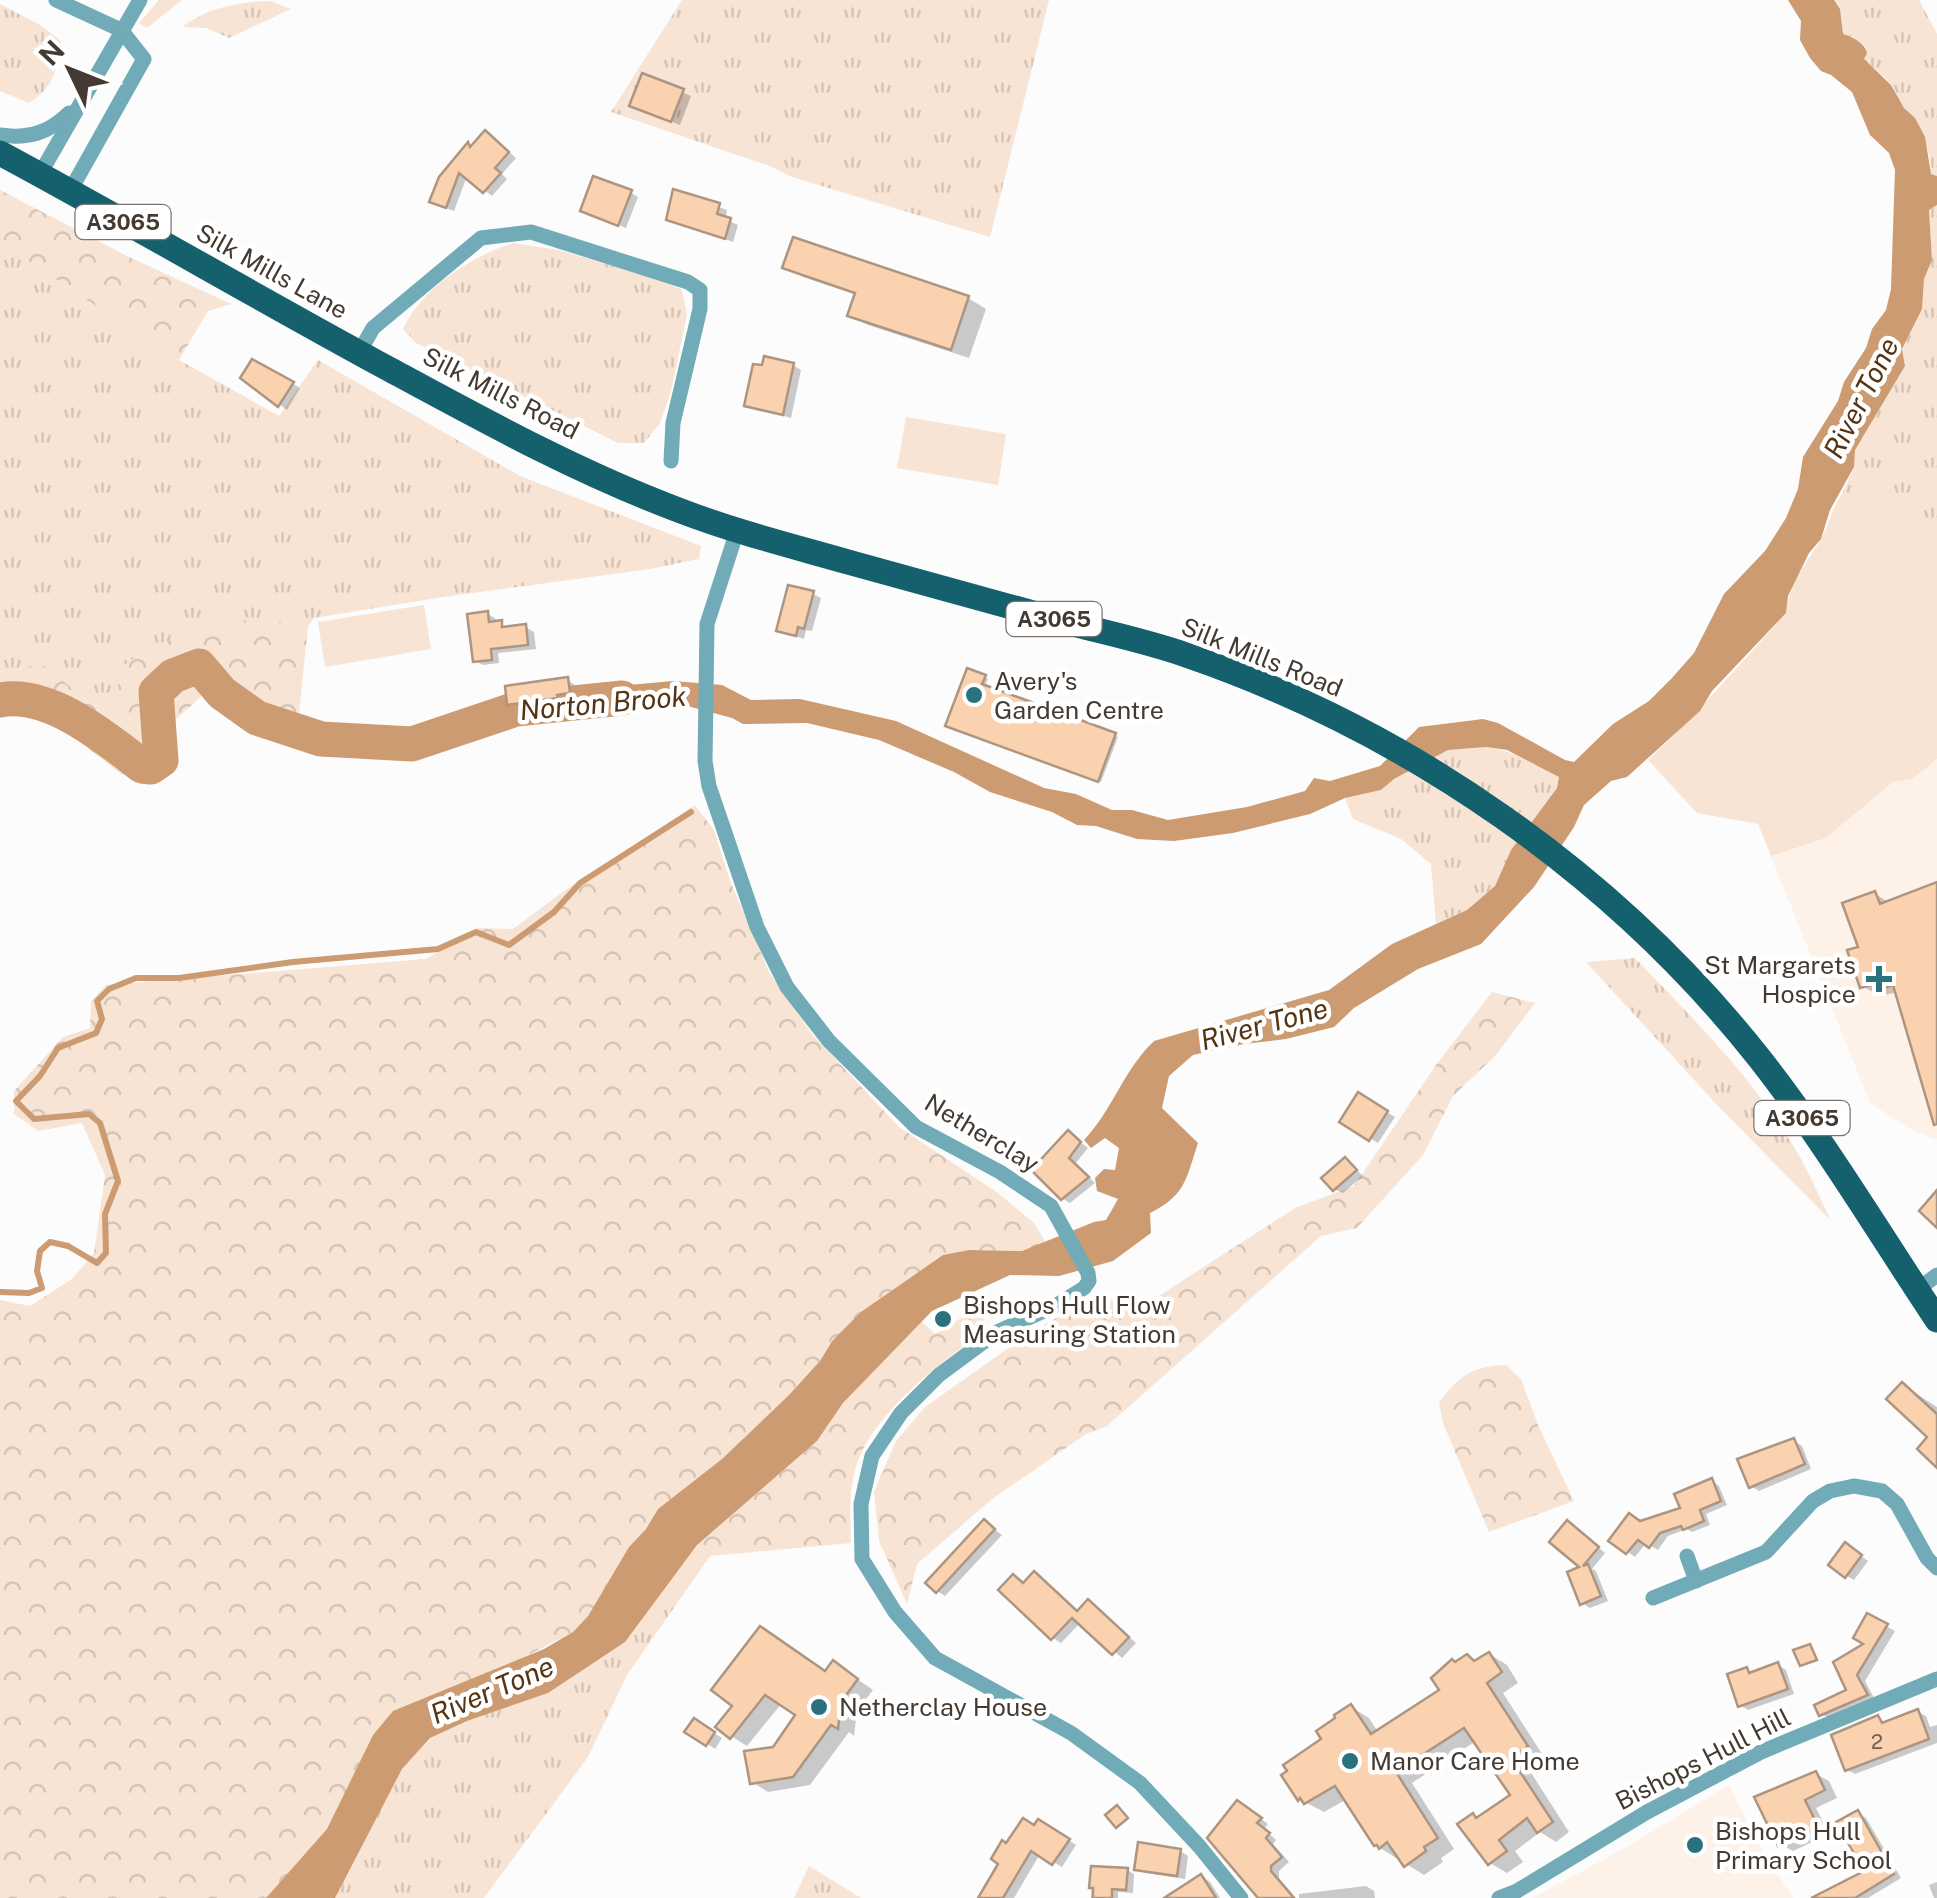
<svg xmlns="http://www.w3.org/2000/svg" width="1937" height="1898" viewBox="0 0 1937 1898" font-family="'Public Sans',sans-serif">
<defs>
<pattern id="grass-tufts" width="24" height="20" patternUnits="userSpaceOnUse" patternTransform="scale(2.5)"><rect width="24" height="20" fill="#f8e4d4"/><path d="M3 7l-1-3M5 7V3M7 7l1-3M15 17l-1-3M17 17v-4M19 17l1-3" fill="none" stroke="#d6c4b6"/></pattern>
<pattern id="forest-crowns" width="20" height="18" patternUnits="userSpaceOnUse" patternTransform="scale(2.5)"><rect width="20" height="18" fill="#f8e4d4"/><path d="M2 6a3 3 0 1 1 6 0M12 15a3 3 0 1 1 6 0" fill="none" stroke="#d6c4b6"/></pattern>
</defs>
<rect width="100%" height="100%" fill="#fcfcfc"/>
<!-- built -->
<g fill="#fef1e7">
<path d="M1937 759V1139L1935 1140 1907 1127 1870 1103 1771 856 1826 838 1893 782 1912 779Z"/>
<path d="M1729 1785 1757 1842 1793 1898H1532L1625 1848Z"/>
</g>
<!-- grass -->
<g fill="url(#grass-tufts)">
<path d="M159 0H182L147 28 139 23Z"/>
<path d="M682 0H1049L990 237 792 177 772 167 611 112Z"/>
<path d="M1834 0H1919L1937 34V176L1931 174C1931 146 1921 130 1904 108 1899 102 1897 94 1893 87 1885 76 1873 68 1863 59L1866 47 1853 37 1843 34 1840 9Z"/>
<path d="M270 1 291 9 229 38 206 28 182 27C209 7 238 2 270 1Z"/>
<path d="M0 4 40 25 61 41C57 70 54 87 29 103L0 91Z"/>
<path d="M1937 205V527L1842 494 1854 468 1855 450 1905 366 1902 349 1922 309 1924 279 1932 260 1929 210Z"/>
<path d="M0 243 179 360 279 416 318 360 520 476 701 546 699 559 650 569 443 597 314 618 308 626 261 618 124 718 90 703 42 665 0 672Z"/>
<path d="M513 243 559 250 667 282 682 290 687 315 671 391 660 423 644 443H618L416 343 403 329C422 288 470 257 513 243Z"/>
<path d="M1486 747C1512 751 1536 762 1559 776L1557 788 1511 850 1495 886 1467 910 1436 924 1431 864 1401 839 1353 819 1345 798 1381 790 1394 779 1448 750Z"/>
<path d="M1635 958C1694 1020 1759 1083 1801 1159 1812 1179 1821 1200 1831 1221L1719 1107 1586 962Z"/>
<path d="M697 1545 710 1556 627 1675 588 1757 484 1898H335L402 1769 430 1738 467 1721 548 1693 573 1676Z"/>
<path d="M809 1866 861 1898H794Z"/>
</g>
<!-- forest -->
<g fill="url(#forest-crowns)">
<path d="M0 190 127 256 231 304 208 311 179 360 0 243Z"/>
<path d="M261 618 308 626 296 743 268 737 205 693 173 722 174 762 156 782 121 774 52 720 28 709 0 714V672L42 664 90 703 123 717 116 672C154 638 211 625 261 618Z"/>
<path d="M695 805 714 830 730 881 769 972 812 1034 899 1127 998 1193 1034 1223 1046 1243 1022 1251 969 1250 943 1255 832 1340 820 1361 789 1395 722 1459 658 1509 646 1529 629 1547 588 1616 573 1632 373 1735 328 1829 266 1898H0V1300L30 1306 72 1279 94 1253 105 1175 82 1123 38 1131 14 1114V1091L63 1037 90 1028 91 1001 106 985 426 959 478 928 513 929 564 891Z"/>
<path d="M1492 992 1535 1003 1496 1055 1453 1096 1423 1155 1357 1228 1321 1236 1107 1426 1086 1434 992 1499 917 1564 907 1604 879 1541 874 1492 896 1441 925 1407 1034 1330 1092 1299 1148 1303 1295 1208 1354 1186 1436 1065Z"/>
<path d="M977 1308 990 1329C947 1355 885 1405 862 1451 848 1479 850 1513 851 1543L710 1556 697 1545 817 1441 843 1403 921 1321 935 1334Z"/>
<path d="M1506 1365 1521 1379 1538 1425 1574 1501 1489 1532 1443 1423 1439 1402C1461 1375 1470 1367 1506 1365Z"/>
</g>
<!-- park -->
<g fill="#f8e4d4">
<path d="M906 417 1006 434 998 485 897 468Z"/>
<path d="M1842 494 1937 527V759L1912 779 1893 782 1826 838 1771 856 1758 824 1697 813 1648 760C1697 714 1741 663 1786 613 1790 580 1806 565 1821 539 1830 524 1831 509 1842 494Z"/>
<path d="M424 605 431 649 325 667 318 622Z"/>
</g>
<!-- water -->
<path fill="#cc9b71" d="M1788 0H1834L1840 9 1843 34C1853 37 1865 43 1867 53L1864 59 1891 85 1904 108 1915 118 1925 137 1931 174 1937 176V205L1929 210 1932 260 1924 279 1922 309 1902 349 1905 366 1855 450 1854 467 1830 510 1821 539 1809 553 1788 596 1786 613 1712 691 1700 711 1627 777 1611 781 1584 805 1574 827 1534 887 1481 944 1418 969 1354 1008 1334 1027 1286 1039 1244 1044 1193 1055 1169 1076 1162 1108 1198 1143C1186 1179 1186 1195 1150 1213L1151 1233 1113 1261 1059 1276 1010 1275 932 1311 843 1403 817 1441 697 1545 625 1642 548 1693 467 1721 430 1738 402 1769 335 1898H266L327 1829 373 1735 393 1711 544 1649 573 1632 588 1616 629 1547 646 1529 658 1509 722 1459 789 1395 820 1361 832 1341 861 1312 943 1255 969 1250 1022 1251 1094 1222 1106 1220 1118 1199 1097 1191 1095 1178 1104 1169 1115 1170 1119 1148 1105 1138 1091 1148 1084 1140C1114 1108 1122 1072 1154 1041L1329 990 1392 944 1467 910 1495 886 1511 850 1557 788 1559 777 1507 750 1486 747 1448 750 1394 779 1381 790 1345 798 1310 814 1233 833 1174 841 1137 839 1096 826 1077 825 1052 812 990 792 954 772 879 740 807 723 743 724 732 718 680 704 610 710 576 702 607 687 673 681 722 685 751 700 800 699 896 721 1044 788 1076 794 1112 810H1132L1168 820 1247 807 1305 791 1314 778 1330 781 1380 766 1419 727 1483 719 1498 723 1565 760 1574 762 1613 724 1649 701 1672 678 1694 653 1724 594 1765 551 1786 518 1798 489 1803 457 1838 401 1844 382 1866 348 1872 329 1886 310 1891 289 1895 170 1889 153 1870 135 1852 92 1831 75 1821 71 1810 58 1800 40 1801 21Z"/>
<!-- shadow -->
<g fill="#0003">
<path d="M643 76 691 96 680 125 640 109Z"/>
<path d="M493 138 516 158 502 174 507 179 492 196 467 176 454 211 440 206 469 145 473 148Z"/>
<path d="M630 192 638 197 626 228 591 215Z"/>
<path d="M675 192 727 210 725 219 738 225 733 242 669 219Z"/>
<path d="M785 267 968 298 986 309 969 358 868 325 850 315 857 295 803 277Z"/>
<path d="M793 365 801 370 791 418 747 405 764 368Z"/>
<path d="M264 366 300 388 287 410 244 378Z"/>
<path d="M813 594 821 598 812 631 806 630 804 639 778 630Z"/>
<path d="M488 614 496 619V624L510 628 525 627 534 632 536 649 498 653 499 663 483 665 475 661Z"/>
<path d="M985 677 988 679 984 688 1118 737 1101 782 951 727Z"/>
<path d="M567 680 575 685 577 697 564 698 565 702 518 708 510 703Z"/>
<path d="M1937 885V1108L1898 996 1893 993 1880 996 1862 986 1861 948 1875 894 1890 903Z"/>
<path d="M1358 1095 1395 1117 1378 1143 1342 1121Z"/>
<path d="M1069 1133 1088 1148 1075 1164 1095 1183 1070 1203 1062 1198Z"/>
<path d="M1346 1160 1363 1176 1343 1193 1334 1189Z"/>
<path d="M1903 1385 1937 1407V1464L1930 1437Z"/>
<path d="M1794 1441 1802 1446 1811 1469 1759 1491 1751 1486Z"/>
<path d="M1712 1481 1719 1486 1727 1505 1706 1514 1710 1525 1692 1532 1687 1529 1668 1536 1658 1550 1646 1543 1635 1557 1612 1540 1642 1524 1683 1509Z"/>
<path d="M985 1522 1002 1535 945 1596 937 1591Z"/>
<path d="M1575 1528 1605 1553 1592 1569 1596 1571 1608 1601 1590 1608 1582 1603 1584 1568 1552 1541Z"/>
<path d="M1853 1550 1868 1561 1854 1580 1847 1576Z"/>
<path d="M1035 1574 1079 1613 1097 1607 1136 1643 1122 1658 1081 1622 1061 1643 1053 1638 1001 1590 1014 1577 1025 1585Z"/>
<path d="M1868 1616 1895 1631 1865 1681 1875 1700 1830 1719 1821 1714 1849 1692 1868 1644Z"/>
<path d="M1489 1654 1507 1665 1518 1683 1503 1693 1544 1757 1528 1768 1569 1832 1556 1842 1540 1832 1515 1851 1523 1862 1507 1873 1490 1863 1474 1816 1479 1819 1514 1796 1476 1741 1412 1783 1454 1849 1441 1858 1443 1862 1424 1875 1375 1845 1347 1799 1324 1812 1299 1799 1324 1740 1351 1707 1369 1718 1378 1732 1442 1690 1456 1664 1467 1657 1477 1662Z"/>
<path d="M834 1663 873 1690 857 1711 854 1736 849 1732 810 1785 768 1792 752 1782 799 1715 782 1703 747 1746 731 1736 735 1706 715 1689 827 1673Z"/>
<path d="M1778 1665 1786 1670 1794 1694 1748 1710 1740 1705 1747 1670 1754 1674Z"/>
<path d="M1917 1712 1926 1716 1930 1727 1937 1725V1743L1855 1774 1847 1770 1878 1718 1887 1723Z"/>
<path d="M694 1721 722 1738 715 1749 688 1731Z"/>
<path d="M1816 1774 1829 1781 1837 1798 1816 1808 1829 1834 1793 1851 1780 1844Z"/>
<path d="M1246 1807 1268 1824 1264 1829 1276 1840 1273 1844 1289 1862 1279 1871V1878L1296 1898H1262Z"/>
<path d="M1858 1813 1866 1818 1901 1878 1868 1898H1816L1868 1872Z"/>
<path d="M1039 1822 1076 1845 1062 1867 1040 1854 1014 1898H981L1007 1846Z"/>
<path d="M1180 1851 1188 1856 1185 1879 1145 1873 1137 1868Z"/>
<path d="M1093 1868 1127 1870 1134 1874 1133 1893 1118 1892V1898H1091Z"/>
<path d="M1202 1877 1210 1882 1220 1898H1177Z"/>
<path d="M1937 1882V1898H1934L1929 1885Z"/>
<path d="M1366 1886 1374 1891 1375 1898H1299V1894Z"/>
</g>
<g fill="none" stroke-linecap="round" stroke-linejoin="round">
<!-- stream -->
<path stroke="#cc9b71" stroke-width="6" d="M0 1292 29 1293 42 1288 37 1271 40 1251 50 1242 68 1246 97 1263 106 1253 105 1214 118 1181 100 1123 89 1114 34 1119 16 1101 40 1076 58 1048 96 1033 102 1019 97 1001 109 989 136 978H179L293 962 438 949 476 932 509 945 554 912 580 883 691 812"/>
<!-- river -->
<path stroke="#cc9b71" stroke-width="35" d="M0 700C49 691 105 737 142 766L151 767 161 760 156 692 173 676 199 666 222 693 257 718 321 739 412 744 516 709 622 698"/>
</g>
<!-- building -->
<g fill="#fbd2af" stroke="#ad9581" stroke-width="2.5">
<path d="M642 73 684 89 671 122 629 106Z"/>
<path d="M485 130 509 152 495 168 501 173 483 193 459 173 446 208 429 202 439 177 468 142 470 147Z"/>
<path d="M593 176 632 190 618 226 580 211Z"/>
<path d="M673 189 720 203 717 214 731 218 725 239 666 220Z"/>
<path d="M793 237 969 296 951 350 847 316 855 293 782 268Z"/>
<path d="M764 356 794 363 783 415 744 406 753 364 762 365Z"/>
<path d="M252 359 294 382 278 407 240 378Z"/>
<path d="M788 585 814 591 804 629 798 627 796 636 776 631Z"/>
<path d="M488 611 489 622 502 620V627L526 624 528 645 491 649 492 660 473 662 467 614Z"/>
<path d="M967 668 986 675 982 684 1116 733 1098 782 945 726Z"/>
<path d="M568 677 570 693 557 695 558 698 507 705 505 686Z"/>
<path d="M1937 882V1124L1934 1125 1893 985 1881 989 1879 983 1860 988 1847 950 1858 947 1842 903 1875 891 1880 904Z"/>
<path d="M1358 1092 1388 1111 1369 1141 1339 1122Z"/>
<path d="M1068 1130 1081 1142 1069 1158 1089 1177 1061 1200 1031 1170Z"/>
<path d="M1345 1157 1357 1170 1333 1191 1321 1178Z"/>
<path d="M1937 1190V1228L1919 1211Z"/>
<path d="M1902 1382 1937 1414V1468L1917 1449 1927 1437 1886 1399Z"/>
<path d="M1794 1438 1805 1464 1749 1488 1737 1459Z"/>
<path d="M1712 1478 1721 1501 1700 1510 1704 1521 1683 1530 1681 1526 1660 1533 1649 1548 1638 1540 1626 1554 1608 1541 1629 1513 1640 1521 1680 1508 1674 1494Z"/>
<path d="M984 1519 995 1529 936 1593 925 1583Z"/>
<path d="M1567 1520 1599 1547 1583 1566 1588 1564 1601 1596 1580 1605 1567 1572 1579 1567 1549 1542Z"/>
<path d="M1845 1542 1862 1555 1845 1578 1828 1565Z"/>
<path d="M1034 1571 1077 1611 1088 1599 1129 1637 1112 1655 1072 1618 1051 1640 998 1590 1013 1574 1023 1583Z"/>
<path d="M1867 1613 1888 1624 1857 1675 1868 1695 1819 1716 1814 1705 1846 1690 1833 1662 1863 1644 1853 1638Z"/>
<path d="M760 1626 825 1671 833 1660 858 1679 841 1702 838 1729 831 1725 793 1777 750 1784 744 1751 773 1747 795 1715 765 1695 730 1739 715 1727 732 1706 711 1690Z"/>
<path d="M1810 1644 1817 1660 1800 1666 1793 1650Z"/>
<path d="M1489 1652 1502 1672 1487 1683 1528 1746 1511 1758 1553 1822 1537 1833 1527 1818 1499 1840 1507 1851 1488 1865 1457 1824 1473 1813 1476 1818 1510 1795 1464 1728 1396 1772 1438 1838 1424 1847 1426 1851 1404 1867 1387 1842 1379 1849 1377 1845 1374 1846 1335 1786 1304 1804 1300 1798 1298 1801 1281 1775 1287 1771 1283 1765 1321 1739 1316 1731 1335 1718 1334 1715 1351 1704 1371 1734 1439 1690 1431 1678 1452 1659 1455 1662 1467 1654 1474 1661Z"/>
<path d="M1778 1662 1788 1689 1738 1707 1727 1674 1747 1667 1749 1673Z"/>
<path d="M1918 1709 1929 1739 1845 1771 1831 1735 1878 1715 1882 1723Z"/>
<path d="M694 1718 715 1732 706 1746 684 1732Z"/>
<path d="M1816 1771 1825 1790 1805 1800 1818 1826 1778 1846 1754 1797Z"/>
<path d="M1237 1800 1262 1818 1257 1823 1270 1833 1266 1838 1282 1857 1271 1866V1871L1294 1898H1258L1207 1838Z"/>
<path d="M1117 1805 1128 1818 1116 1828 1105 1815Z"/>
<path d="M1858 1810 1894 1874 1855 1898H1811L1864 1871 1836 1822Z"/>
<path d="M1023 1818 1034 1825 1038 1819 1070 1839 1052 1865 1031 1851 1003 1898H978L998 1864 991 1859 1002 1840 1006 1843Z"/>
<path d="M1138 1842 1181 1849 1177 1876 1134 1870Z"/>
<path d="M1091 1866 1128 1868 1126 1890 1112 1889V1898H1093V1888H1089Z"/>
<path d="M1201 1874 1216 1898H1164Z"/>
</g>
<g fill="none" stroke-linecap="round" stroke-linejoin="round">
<!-- street -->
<g stroke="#70abb7" stroke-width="15">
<path d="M56 0 121 30 144 59 70 191"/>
<path d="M0 135C28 139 49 133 69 113"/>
<path d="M40 174 140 0"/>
<path d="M359 353 373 328 481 238 531 232 688 282 700 290V309L673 423 671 461"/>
<path d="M737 531 707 624 705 761 709 786 757 927 787 987 829 1041 916 1127 1000 1172 1051 1206 1088 1273 1089 1281 1084 1288 1055 1306 997 1332 939 1375 901 1413 872 1456 861 1504 862 1559 895 1612 935 1658 1071 1733 1140 1783 1199 1846 1241 1898"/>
<path d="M1917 1290 1937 1275"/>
<path d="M1687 1556 1696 1581"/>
<path d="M1653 1598 1766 1552 1813 1501 1830 1491 1854 1486 1882 1491 1897 1504 1927 1558 1937 1568"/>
<path d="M1499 1898 1517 1891 1647 1812 1761 1752 1937 1679"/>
</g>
<!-- primary -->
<path stroke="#14606d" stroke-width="25" d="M0 153C130 223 258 298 387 368 483 420 579 473 681 511 736 532 792 546 848 562 923 582 998 603 1073 624 1111 634 1149 642 1186 655 1408 731 1614 874 1760 1059 1825 1142 1879 1233 1937 1320"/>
</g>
<!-- markers -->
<g fill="#2a717e" stroke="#fff" stroke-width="4">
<circle cx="974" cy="695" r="10"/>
<path d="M1874 964h10v10h10v10h-10v10h-10v-10h-10v-10h10z"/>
<circle cx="943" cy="1319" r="10"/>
<circle cx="819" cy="1707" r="10"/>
<circle cx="1350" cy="1761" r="10"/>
<circle cx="1695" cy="1845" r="10"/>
</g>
<g text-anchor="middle" stroke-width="9" stroke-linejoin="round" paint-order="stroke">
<!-- number labels -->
<g font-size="20" fill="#726050">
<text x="1877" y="1749">2</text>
</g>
<!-- shield labels -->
<g fill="#fff" stroke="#7c756f" stroke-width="2.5">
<rect x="75.5" y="205" width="95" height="34" rx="8"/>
<rect x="1006.5" y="602" width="95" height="34" rx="8"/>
<rect x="1754.5" y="1101" width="95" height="34" rx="8"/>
</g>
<g font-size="22" font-weight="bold" fill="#443a31">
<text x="123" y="230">A3065</text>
<text x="1054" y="627">A3065</text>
<text x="1802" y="1126">A3065</text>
</g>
<!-- street labels -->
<g font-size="25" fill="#443a31" stroke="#fff">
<text transform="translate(272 271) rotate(29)" y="9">Silk Mills Lane</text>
<text transform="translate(501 393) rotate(27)" y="9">Silk Mills Road</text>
<text transform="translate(1262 657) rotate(22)" y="9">Silk Mills Road</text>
<text transform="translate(982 1133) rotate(31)" y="9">Netherclay</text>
<text transform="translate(1703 1759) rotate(-27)" y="9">Bishops Hull Hill</text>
</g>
<!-- poi labels -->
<g font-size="25" fill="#443a31" stroke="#fff" text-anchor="start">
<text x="994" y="690">Avery's<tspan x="994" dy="29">Garden Centre</tspan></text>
<text x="1856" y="974" text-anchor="end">St Margarets<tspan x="1856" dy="29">Hospice</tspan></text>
<text x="963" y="1314">Bishops Hull Flow<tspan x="963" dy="29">Measuring Station</tspan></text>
<text x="839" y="1716">Netherclay House</text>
<text x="1370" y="1770">Manor Care Home</text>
<text x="1715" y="1840">Bishops Hull<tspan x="1715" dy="29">Primary School</tspan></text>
</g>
<!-- water labels -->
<g font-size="28" font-style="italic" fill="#563413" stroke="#fff">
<text transform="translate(1861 398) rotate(-63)" y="10">River Tone</text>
<text transform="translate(603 703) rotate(-5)" y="10">Norton Brook</text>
<text transform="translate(1264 1024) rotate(-15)" y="10">River Tone</text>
<text transform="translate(492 1690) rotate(-23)" y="10">River Tone</text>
</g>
</g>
<!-- north arrow -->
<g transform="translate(70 70) rotate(313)" stroke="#ffffff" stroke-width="8" paint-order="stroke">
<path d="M0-8L18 38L0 25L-18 38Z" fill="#443a31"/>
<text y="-15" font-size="28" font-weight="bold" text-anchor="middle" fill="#443a31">N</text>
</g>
</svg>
